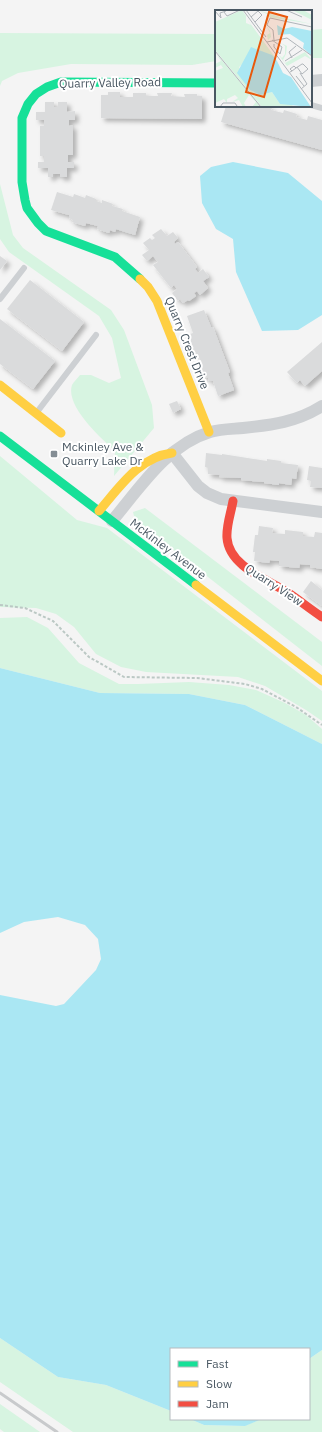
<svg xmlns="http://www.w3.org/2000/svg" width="322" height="1432" viewBox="0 0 322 1432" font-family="'IBM Plex Sans',sans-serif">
<defs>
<filter id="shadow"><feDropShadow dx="3.5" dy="3.5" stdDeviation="2" flood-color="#0004"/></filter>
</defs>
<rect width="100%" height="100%" fill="#f4f4f4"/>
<!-- green -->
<g fill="#d7f4e1">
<path d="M322 29V58H311V30Z"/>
<path d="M0 33 216 34V61L192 65 71 64 18 73 2 81 0 86Z"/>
<path d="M0 184 13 235 23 248 111 310 124 330 152 405 154 428 114 476 115 451C101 438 65 406 72 385 74 381 78 378 80 375H91L109 383 121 378 112 338 99 316 9 252 0 239Z"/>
<path d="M0 456 77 520 107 528 322 691V721L306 710 265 686 238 677 146 672 121 667 96 654 74 627 56 614 36 608 0 607Z"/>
<path d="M145 508 322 642V666L135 520 133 512Z"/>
<path d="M27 617 48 628 79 663 119 684H138L189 682 229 685 256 690 285 703 306 715 322 729V744L245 705 189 694 100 693 0 668V618Z"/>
<path d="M0 1338 58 1377 106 1385 171 1411V1419H190L204 1425 244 1426 262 1419H309V1359L322 1350V1432H73L0 1382Z"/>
<path d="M0 1404 40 1432H4L0 1429Z"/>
</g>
<!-- water -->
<g fill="#aae7f3">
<path d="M233 162 288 173 322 201V315L298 330 262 331 236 272 233 239 216 229 202 203 200 176 211 167Z"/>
<path d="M0 668 100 693 189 694 245 705 322 744V1350L309 1359V1349H171V1411L106 1385 58 1377 0 1338V995L56 1006 64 1004 96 970 101 959 98 939 85 925 58 917 24 922 0 933Z"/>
<path d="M190 1419H262L245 1426 204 1425Z"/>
</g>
<!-- building -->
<g fill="#dadbdc" filter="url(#shadow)">
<path d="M108 92H120V97H133V93H146V96H158L157 93H172L171 96 185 97 184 94H197V96H202V119L101 118V95H108Z"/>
<path d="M45 102H54V107H58V102H67V112L75 111V120H69V126L73 125V155H68V162H74V168H67V177H60V174H53V177H48V168H38V162H44V156H40V126H44V120H36V112H45Z"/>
<path d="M226 106H254L259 107V106H266L272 108 271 110 283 113 284 110 297 114 296 117 307 120 308 116 322 120V150L221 122Z"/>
<path d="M57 192 73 197 74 194 85 198 86 195 96 199V201L102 203V200L113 204 112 206 123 209 122 211 140 217 135 235 116 229 115 232 110 230 109 233 97 229 98 226 86 223 85 226 72 222 73 220 69 218V215L51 210Z"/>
<path d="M161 229 167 236 173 232 178 238 174 242 175 244 178 242 197 267 195 269 198 273 203 269 209 277 203 281 208 288 200 295 197 291 194 293 196 296 189 301 188 300 183 303 180 299 178 301 172 293 177 289 174 285 171 288 153 265 158 262 153 256 147 261 142 255 149 250 143 243 150 238 152 240 155 238 152 235Z"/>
<path d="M0 256 7 261 0 270Z"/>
<path d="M30 280 84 322 62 351 7 309Z"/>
<path d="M204 310 211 327H213L230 372 228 373 234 390 218 396 213 381H209L208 377 204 378 198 364 201 362 198 354 195 355 189 340 191 339 190 334 193 333 187 316Z"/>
<path d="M0 319 55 361 33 389 0 364Z"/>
<path d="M322 342V371L305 386 300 380 297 383 287 372Z"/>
<path d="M177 401 181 409 173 413 169 404Z"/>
<path d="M206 453 222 455V454L267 461V459L281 461V463L298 465 296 479 292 478 291 485 279 483V485L264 483V482L241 480V478L219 477 220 475 208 474V468L205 467Z"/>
<path d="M309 466 322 468V488L310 487 311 481 307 480Z"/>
<path d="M259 526 273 528 272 533 285 534V530L303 532V536L314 537 315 532 322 533V569L310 567V565L300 564 299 568 279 566V561L270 560 269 563 254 561 255 552H253L255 535H258Z"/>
<path d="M311 581 322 590V606L303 592Z"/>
</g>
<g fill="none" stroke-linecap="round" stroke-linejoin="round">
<!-- path -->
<path stroke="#bbc8c4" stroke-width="2" stroke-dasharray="3 2" stroke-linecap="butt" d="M0 605 25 608 53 621 89 657 124 677 197 678 245 684 262 689 296 707 322 725"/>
<!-- lane -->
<g stroke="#cdd0d3" stroke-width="6">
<path d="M311 105 322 108"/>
<path d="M0 299 24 268"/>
<path d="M37 412 96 335"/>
</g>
<!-- street -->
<g stroke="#cdd0d3" stroke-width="12">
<path d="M311 81 322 80"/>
<path d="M172 453 198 486 207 493 221 499 322 512"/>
<path d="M112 521C140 488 167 445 210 432 221 429 232 429 243 428 272 425 297 422 322 406"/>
</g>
<!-- fast -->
<g stroke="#16e098" stroke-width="9">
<path d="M140 279 115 257 46 231 38 223 27 208 25 200 22 182V118L28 104 36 94 47 87 61 82 216 83"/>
<path d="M0 436 196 585"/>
</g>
<!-- slow -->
<g stroke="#ffcf43" stroke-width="9">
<path d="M140 279 148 287 157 301 209 432"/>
<path d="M0 385 61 433"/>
<path d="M99 511C119 488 139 457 172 453"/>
<path d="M196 585 322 681"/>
</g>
<!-- jam -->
<path stroke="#f24e42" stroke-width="9" d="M233 501C231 513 226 526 227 538 229 566 266 579 287 592 299 600 310 609 322 617"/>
<!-- rail -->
<path stroke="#c8cacc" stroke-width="3" d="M0 1393 57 1432"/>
</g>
<!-- markers -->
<rect fill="#858e95" stroke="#fff" stroke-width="1.5" x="50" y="450" width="8" height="8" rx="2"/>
<g text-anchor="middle" stroke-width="4" stroke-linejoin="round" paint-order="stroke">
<!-- street labels -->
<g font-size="12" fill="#495762" stroke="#fff">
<text transform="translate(110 83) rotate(-1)" y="4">Quarry Valley Road</text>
<text transform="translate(187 343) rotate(68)" y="4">Quarry Crest Drive</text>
<text transform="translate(168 549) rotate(37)" y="4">McKinley Avenue</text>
<text transform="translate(274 585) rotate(33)" y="4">Quarry View</text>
</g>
<!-- poi labels -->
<g font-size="12" fill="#495762" stroke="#fff" text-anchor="start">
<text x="62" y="451">Mckinley Ave &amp;<tspan x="62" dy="14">Quarry Lake Dr</tspan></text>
</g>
</g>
<!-- overview -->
<g transform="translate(215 10)">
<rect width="97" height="97" fill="#f4f4f4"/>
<path d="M27 0 31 6V13L36 15 32 9 62 50 36 38 30 52 24 57 35 80 43 84 57 82 65 94H76L79 97H47L0 40V12ZM43 0 65 7 97 14 53 7 51 15 55 21 56 27 53 30 52 25 55 23 50 13 52 4ZM77 0H88L97 5V10ZM66 33 72 36 71 44 68 50 70 53 90 42 97 50 90 46 72 56 63 44 67 48 70 44V36ZM0 42 46 97H37L41 92 34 85 29 93 31 97H28L24 90 17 92 23 88 20 85 12 89V93L9 89 0 93V97V61L8 58 6 55 0 58V54L6 51Z" fill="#d7f4e1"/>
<path d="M62 15 69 19 77 17 97 21V46L88 38 89 33 75 24 63 25ZM36 37 57 45 62 51 68 63 76 67 96 97 65 94 57 82 45 85 35 80 22 63Z" fill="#aae7f3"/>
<path fill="none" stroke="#b0b5ba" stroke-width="1" d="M28 0 97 93M31 0 51 27M71 0 87 7M0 1 6 8 5 3 11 1M9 2 12 6 25 0M36 7 43 1 47 5 40 12M57 30 67 37 65 44M59 30 58 20 52 15 55 8 97 17M52 32 72 28 97 46M59 34V37L65 44M0 41 46 97M77 48 74 42 81 36M70 51 87 40M81 58 87 54H88L93 59 87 64 82 57M75 62 77 61 81 58 79 56 75 59 77 61M85 63 92 74 86 79M81 66 89 76M5 97 8 93H20L22 96"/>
<path fill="#e8590c" fill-opacity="0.15" stroke="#e8590c" stroke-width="2" d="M54 2 72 7 49 87 31 82Z"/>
<rect width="97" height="97" fill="none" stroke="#495762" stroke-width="2"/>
</g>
<!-- legend -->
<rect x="170" y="1348" width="140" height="72" fill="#ffffff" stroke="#b6bcc0"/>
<rect x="178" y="1361" width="20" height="6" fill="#16e098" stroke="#b6bcc0"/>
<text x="206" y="1368" font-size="12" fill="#495762">Fast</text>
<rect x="178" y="1381" width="20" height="6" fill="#ffcf43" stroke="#b6bcc0"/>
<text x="206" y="1388" font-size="12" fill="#495762">Slow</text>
<rect x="178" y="1401" width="20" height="6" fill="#f24e42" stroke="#b6bcc0"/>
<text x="206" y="1408" font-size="12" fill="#495762">Jam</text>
</svg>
